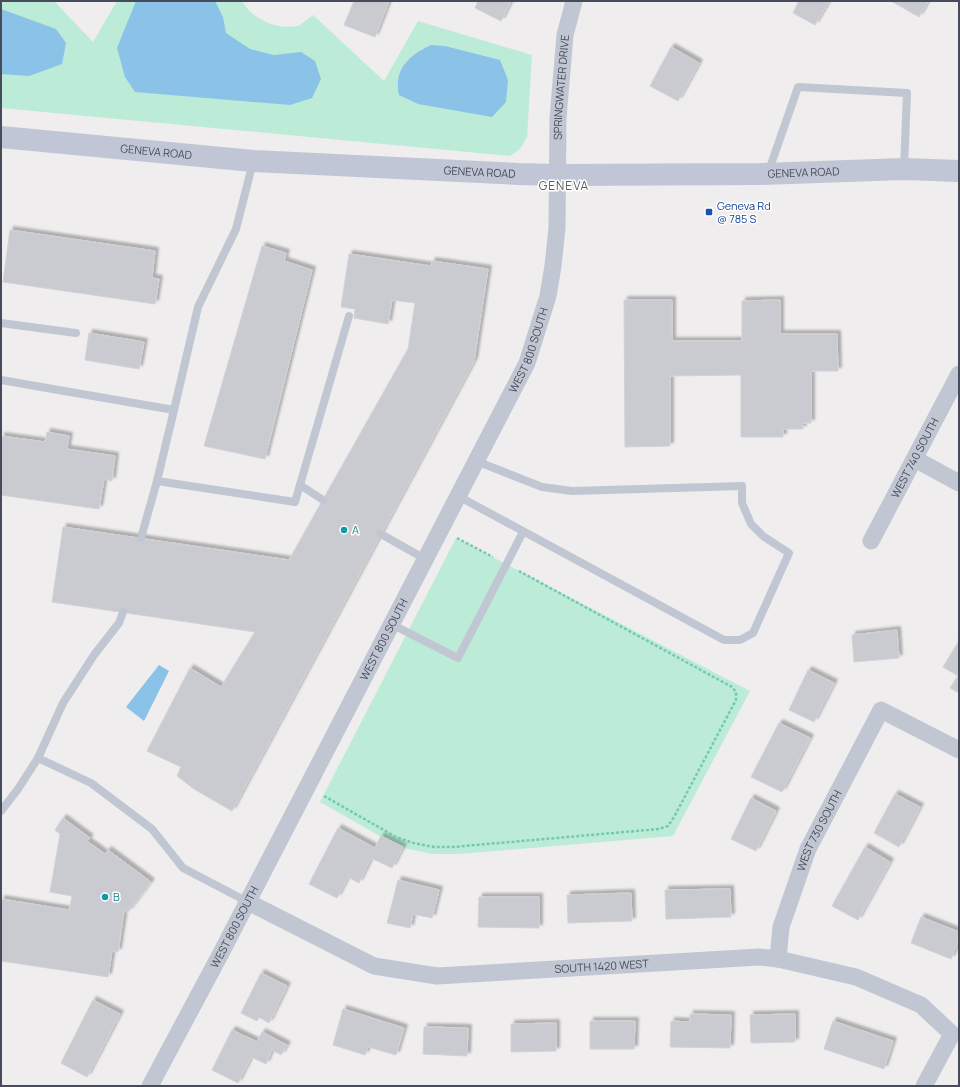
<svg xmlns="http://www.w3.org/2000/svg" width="960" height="1087" viewBox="0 0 960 1087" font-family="Manrope,sans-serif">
<defs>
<filter id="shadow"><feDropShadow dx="3.5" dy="-3.5" stdDeviation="1" flood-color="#0004"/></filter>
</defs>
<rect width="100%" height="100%" fill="#efeded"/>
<!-- green -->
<g fill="#bcecd8">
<path d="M1 1H54L93 42 117 1H242C252 19 277 30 297 26 302 25 308 18 313 15L384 81 418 21 532 55 527 137 520 149 510 156 1 108Z"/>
<path d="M456 538 750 691 673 836 459 854H432L399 847 320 802Z"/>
</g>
<!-- water -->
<g fill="#8ac2e8">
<path d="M136 1H215L223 17 226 33 250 49 274 55 301 52 315 61 321 79 312 98 290 105 135 92 125 77 117 48Z"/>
<path d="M1 9 56 29 66 43 62 64 29 76 1 74Z"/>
<path d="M431 45 445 46 500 60 508 80 506 102 492 117 418 104 399 95C393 70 409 55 431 45Z"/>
<path d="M159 665 169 671 144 721 126 707Z"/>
</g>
<!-- building -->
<g fill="#cacbd1" stroke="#d1d1d8" filter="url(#shadow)">
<path d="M354 1H389L375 37 344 25Z"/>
<path d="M478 1H511L501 21 475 8Z"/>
<path d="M799 1H829L815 25 793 13Z"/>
<path d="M891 1H928L919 17Z"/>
<path d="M671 47 699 63 678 101 650 86Z"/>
<path d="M10 230 155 251 152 278 159 279 155 304 3 282Z"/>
<path d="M262 246 286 253 284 261 312 270 265 459 204 446Z"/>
<path d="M349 254 431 266 432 261 488 269 474 361 232 811 194 789 177 776 181 767 147 751 190 668 221 687 255 632 52 602 63 527 289 560 408 349 415 303 392 300 388 324 354 318 355 309 341 307Z"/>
<path d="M624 300H672V341H742V301L780 300V334H837L838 371H811V423H802L803 429H783V437H741V375L670 376V446L625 447Z"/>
<path d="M89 333 144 342 139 369 85 360Z"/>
<path d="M47 432 69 436 67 449 115 456 112 481 104 479 99 509 1 495V436L45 442Z"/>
<path d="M897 630 899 658 854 662 852 635Z"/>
<path d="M959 641V693L950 688 958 676 943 667Z"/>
<path d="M808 670 834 683 814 722 789 710Z"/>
<path d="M779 723 810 738 782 792 751 777Z"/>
<path d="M895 794 920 807 899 847 874 833Z"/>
<path d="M751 798 776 811 756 851 731 839Z"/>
<path d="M63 818 90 838 87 841 105 854 108 850 151 882 128 912 124 911 118 952 112 951 108 977 1 961V899L69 910 72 896 50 892 60 834 55 830Z"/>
<path d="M338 828 375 848 381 836 403 847 392 868 371 858 359 883 348 877 337 898 309 884Z"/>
<path d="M865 847 890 862 858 920 832 906Z"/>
<path d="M398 880 439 890 432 918 413 914 410 928 387 923Z"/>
<path d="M730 889 731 917 666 919 665 890Z"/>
<path d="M631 893 632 921 568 923 567 895Z"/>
<path d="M479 897H539V928L478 927Z"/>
<path d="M921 917 959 932V939L951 959 911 943Z"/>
<path d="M261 973 287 986 269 1023 259 1017 257 1021 241 1013Z"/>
<path d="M93 1000 120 1014 87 1077 61 1063Z"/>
<path d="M343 1009 404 1028 396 1055 368 1047 365 1055 333 1045Z"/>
<path d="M690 1014 731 1015 730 1048 670 1047 671 1021 690 1022Z"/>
<path d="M795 1014V1042L751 1043 750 1015Z"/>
<path d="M590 1021H635L634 1049H590Z"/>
<path d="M833 1021 893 1041 884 1069 824 1049Z"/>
<path d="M556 1023V1051L511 1052V1024Z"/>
<path d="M424 1027 468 1028 467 1056 423 1054Z"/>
<path d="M232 1030 257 1042 262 1032 287 1045 281 1055 272 1050 266 1064 251 1057 238 1083 212 1070Z"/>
</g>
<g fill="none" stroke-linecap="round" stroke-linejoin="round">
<!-- path -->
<g stroke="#75c9b1" stroke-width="2.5" stroke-dasharray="3 2" stroke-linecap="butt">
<path d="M457 538 493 557"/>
<path d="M324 796 396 837 413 843 434 847H453L659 829 668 826 674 817 736 700V692L732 687 519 571"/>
</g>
<!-- lane -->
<g stroke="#c0c6d2" stroke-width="8">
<path d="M768 173 798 87 907 93 904 168"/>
<path d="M1 323 76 333"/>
<path d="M1 380 174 410 198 307 236 229 253 162"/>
<path d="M174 410 157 481 295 502 349 316"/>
<path d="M300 485 323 500"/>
<path d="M458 496 724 640H740L753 633 789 553 763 536 751 524 742 503V486L572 491 542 487 476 461"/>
<path d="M381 534 425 559"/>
<path d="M141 538 157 481"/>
<path d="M391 624 458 658 523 532"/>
<path d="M38 758 63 703 94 655 119 623 123 612"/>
<path d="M1 811 18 789 38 758 91 783 152 829 183 868 248 902"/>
</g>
<!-- street -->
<g stroke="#c0c6d2" stroke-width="17">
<path d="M915 459 959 483"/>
<path id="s1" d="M871 541 959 374"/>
<path id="s2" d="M248 902 374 966 437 976 759 957 778 959 856 977 921 1005 952 1034 924 1086"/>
<path id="s3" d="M778 959 781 927 808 849 881 710 959 750"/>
<path id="s4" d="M150 1086 220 955 527 363 548 296 553 266 557 228 558 118 565 35 574 1"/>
</g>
<!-- secondary -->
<path stroke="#c0c6d5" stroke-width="22" id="s5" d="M1 137 253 161 518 174 558 175 761 174 904 169 959 171"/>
</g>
<!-- markers -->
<rect fill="#1a4fb4" stroke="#fff" stroke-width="1.5" x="705" y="208" width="8" height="8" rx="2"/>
<g fill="#0f9aa8" stroke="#fff" stroke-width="1.5">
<circle cx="344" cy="530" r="4"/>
<circle cx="105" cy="897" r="4"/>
</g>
<g text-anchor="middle" stroke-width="3" stroke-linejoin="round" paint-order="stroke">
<!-- street labels -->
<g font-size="11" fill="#464c59" stroke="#fff">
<text dy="4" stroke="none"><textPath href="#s4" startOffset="1095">SPRINGWATER DRIVE</textPath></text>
<text dy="4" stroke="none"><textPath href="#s5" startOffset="156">GENEVA ROAD</textPath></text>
<text dy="4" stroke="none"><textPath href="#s5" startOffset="480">GENEVA ROAD</textPath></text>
<text dy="4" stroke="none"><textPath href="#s5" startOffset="804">GENEVA ROAD</textPath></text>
<text dy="4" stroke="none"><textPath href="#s4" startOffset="828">WEST 800 SOUTH</textPath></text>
<text dy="4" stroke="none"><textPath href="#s1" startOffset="94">WEST 740 SOUTH</textPath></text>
<text dy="4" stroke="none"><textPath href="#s4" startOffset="504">WEST 800 SOUTH</textPath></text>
<text dy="4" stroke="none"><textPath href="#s3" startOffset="136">WEST 730 SOUTH</textPath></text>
<text dy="4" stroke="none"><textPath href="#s4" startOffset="180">WEST 800 SOUTH</textPath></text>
<text dy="4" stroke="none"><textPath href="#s2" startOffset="370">SOUTH 1420 WEST</textPath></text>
</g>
<!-- transit labels -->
<g font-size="11" fill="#164399" stroke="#fff" text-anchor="start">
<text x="717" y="210">Geneva Rd<tspan x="717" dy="13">@ 785 S</tspan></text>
</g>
<!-- culture labels -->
<g font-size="11" fill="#0d838f" stroke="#fff" text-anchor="start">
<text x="352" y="534">A</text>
<text x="113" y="901">B</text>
</g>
<!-- neighbourhood labels -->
<g font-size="12" letter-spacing="1" fill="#5a5c61" stroke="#fff">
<text x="564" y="190">GENEVA</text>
</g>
</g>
<!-- border -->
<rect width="960" height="1087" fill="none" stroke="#464c59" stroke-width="4"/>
</svg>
